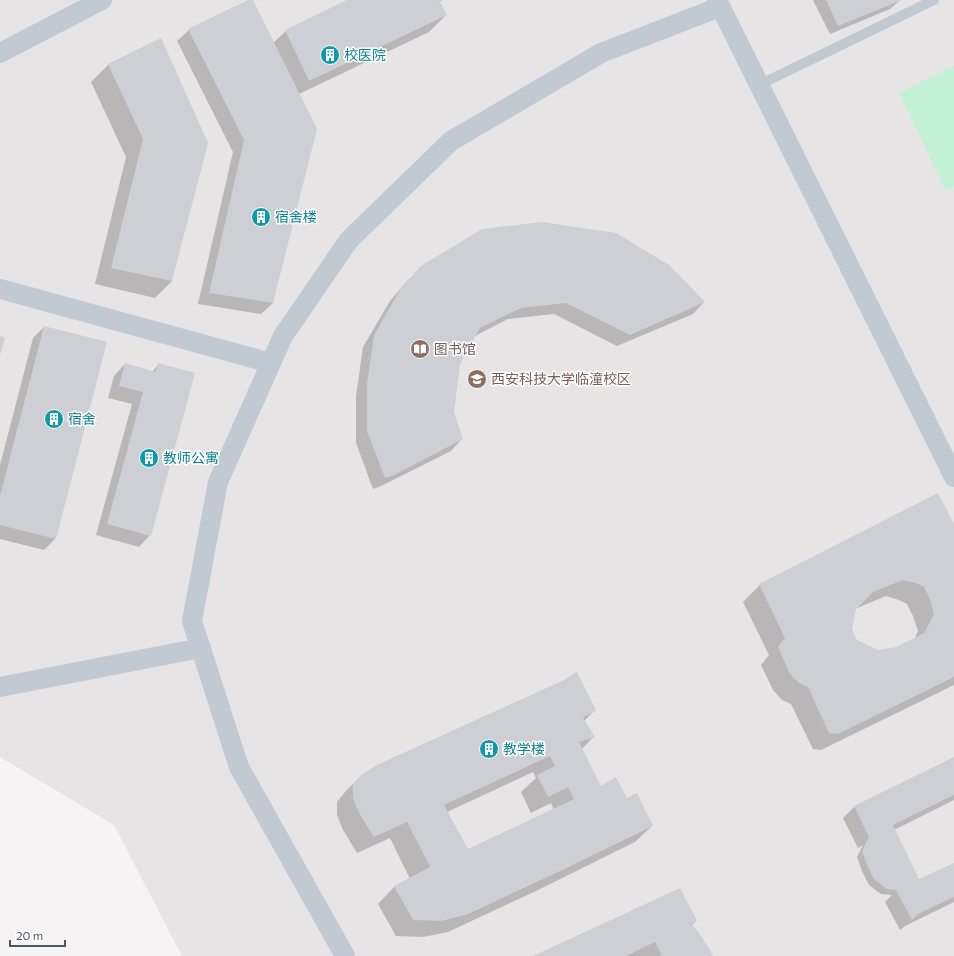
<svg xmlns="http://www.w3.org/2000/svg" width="954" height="956" viewBox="0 0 954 956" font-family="Commissioner,'Noto Sans SC',sans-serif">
<rect width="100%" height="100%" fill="#f5f3f3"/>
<!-- education -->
<path fill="#e6e4e5" d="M0 0H954V956H182L114 825 0 757Z"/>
<!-- grass -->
<path fill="#c3f1d5" d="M954 66V187L946 191 899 93Z"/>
<!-- shadow -->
<g fill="#0003" fill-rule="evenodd">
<path d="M250 0H252L273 43 286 31 350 0H442L439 2 446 15 429 32 299 94 273 303 261 314 198 304 233 152 177 41 189 30Z"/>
<path d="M813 0H898L899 1 890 9 830 34Z"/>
<path d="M160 40 172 281 155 298 95 284 126 157 91 82 108 65Z"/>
<path d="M409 279 704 302 693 314 617 346 554 314 508 319 475 336 459 363 453 412 462 439 451 451 381 486 373 489 356 443V396L363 347 390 301Z"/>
<path d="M44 327 55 539 44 550 0 539V465L33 338Z"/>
<path d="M125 364 152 372 158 365 150 535 139 547 96 535 132 404 108 398 114 376Z"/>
<path d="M954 526V685L821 750 813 749 791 704 782 700 773 690 761 665 769 655 743 602 760 585ZM886 596 899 600 907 604 913 616 918 631 914 640 896 648 878 651 856 641 850 630 855 609Z"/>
<path d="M595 710 584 721 593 737 582 749 600 788 626 799 652 826 635 842 540 889 448 932 423 937 396 936 378 904 394 887 410 879 390 838 357 853 343 830 337 815V802L345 792 362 775ZM533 772 536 778 521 792 531 813 551 803 554 810 468 850 447 812Z"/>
<path d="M954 758V800L894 830 918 880 954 864V902L905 926 900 930 885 902 892 895 881 894 869 885 862 871 857 857 863 845 858 848 843 818 854 807Z"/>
<path d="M696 921 691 926 712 956H536Z"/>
</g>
<!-- building -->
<g fill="#cdcfd5" fill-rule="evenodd">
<path d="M248 0H253L317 129 273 303 209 293 244 140 188 29Z"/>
<path d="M347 0H439L447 15 309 81 285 30Z"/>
<path d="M826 0H902L838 26Z"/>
<path d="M161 38 208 143 172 281 111 268 143 139 108 64Z"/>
<path d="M542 222 616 233 669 265 705 302 630 335 566 303 521 308 480 328 460 364 454 412 463 439 394 475 385 478 367 431V384L374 335 401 288 421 266 482 229Z"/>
<path d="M44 326 107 342 56 539 0 525V496Z"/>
<path d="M0 336 5 338 0 355Z"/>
<path d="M125 363 156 372 158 363 195 373 151 536 107 524 143 392 119 386Z"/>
<path d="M938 493 954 524V677L838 734 829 733 808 687 799 683 790 674 778 647 785 638 759 584ZM903 580 916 583 924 587 930 599 934 614 924 633 896 647 878 650 857 640 852 630 856 609 873 592Z"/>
<path d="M577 672 596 710 583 718 595 737 579 742 601 786 616 777 627 798 637 793 653 826 558 872 466 915 441 921 413 920 394 886 430 867 407 822 374 837 359 813 353 798V784L362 774 377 765 564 680ZM550 756 555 766 537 775 548 797 568 787 574 799 468 849 444 805Z"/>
<path d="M954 757V795L893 825 919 879 954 863V897L918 914 912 920 896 890 887 889 874 879 867 865 862 851 869 837 854 806Z"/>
<path d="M680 888 697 921 691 924 699 933 710 950 713 956H662L655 942 626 956H533Z"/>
</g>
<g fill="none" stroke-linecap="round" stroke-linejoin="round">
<!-- lane -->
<path stroke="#c1cad2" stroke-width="10" d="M759 85 934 0"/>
<!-- street -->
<g stroke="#c1cad2" stroke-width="20">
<path d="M717 0 954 477"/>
<path d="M0 53 102 0"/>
<path d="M0 289 271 363"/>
<path d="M0 687 201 648"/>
<path d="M345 956 239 767 192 621 218 482 283 336 349 240 451 141 601 53 720 7"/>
</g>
</g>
<!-- icons -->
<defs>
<symbol id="building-disc" viewBox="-11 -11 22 22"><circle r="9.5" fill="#0f9aa8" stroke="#fff"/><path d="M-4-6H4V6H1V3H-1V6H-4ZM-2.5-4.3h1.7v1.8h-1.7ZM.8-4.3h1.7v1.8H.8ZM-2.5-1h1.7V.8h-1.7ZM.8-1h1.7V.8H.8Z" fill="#fff"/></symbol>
<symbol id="library-disc" viewBox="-11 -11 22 22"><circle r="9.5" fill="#8d6e63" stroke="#fff"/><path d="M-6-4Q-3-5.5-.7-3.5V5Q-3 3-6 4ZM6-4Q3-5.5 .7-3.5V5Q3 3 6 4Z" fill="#fff"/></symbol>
<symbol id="university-disc" viewBox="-11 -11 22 22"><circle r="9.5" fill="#8d6e63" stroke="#fff"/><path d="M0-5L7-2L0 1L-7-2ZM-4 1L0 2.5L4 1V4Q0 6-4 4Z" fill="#fff"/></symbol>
</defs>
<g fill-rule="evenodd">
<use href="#building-disc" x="319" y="44" width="22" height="22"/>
<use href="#building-disc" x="250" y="206" width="22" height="22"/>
<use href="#library-disc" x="409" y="338" width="22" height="22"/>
<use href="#university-disc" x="466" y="368" width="22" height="22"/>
<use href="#building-disc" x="43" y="408" width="22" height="22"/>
<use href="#building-disc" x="138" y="447" width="22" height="22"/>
<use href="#building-disc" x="478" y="738" width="22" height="22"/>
</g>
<g text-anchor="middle" stroke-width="3" stroke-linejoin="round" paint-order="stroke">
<!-- culture labels -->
<g font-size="14" fill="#0d838f" stroke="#fff" text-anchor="start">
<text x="344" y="60">校医院</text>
<text x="275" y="222">宿舍楼</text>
<text x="68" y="424">宿舍</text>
<text x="163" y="463">教师公寓</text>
<text x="503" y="754">教学楼</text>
</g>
<!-- education labels -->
<g font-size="14" fill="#785e54" stroke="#fff" text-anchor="start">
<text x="434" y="354">图书馆</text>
<text x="491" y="384">西安科技大学临潼校区</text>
</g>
</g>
<!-- scale -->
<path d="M10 940v6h55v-6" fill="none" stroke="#4a5661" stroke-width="2"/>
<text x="16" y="940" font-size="12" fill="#4a5661" stroke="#ffffff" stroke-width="3" paint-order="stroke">20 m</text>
</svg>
